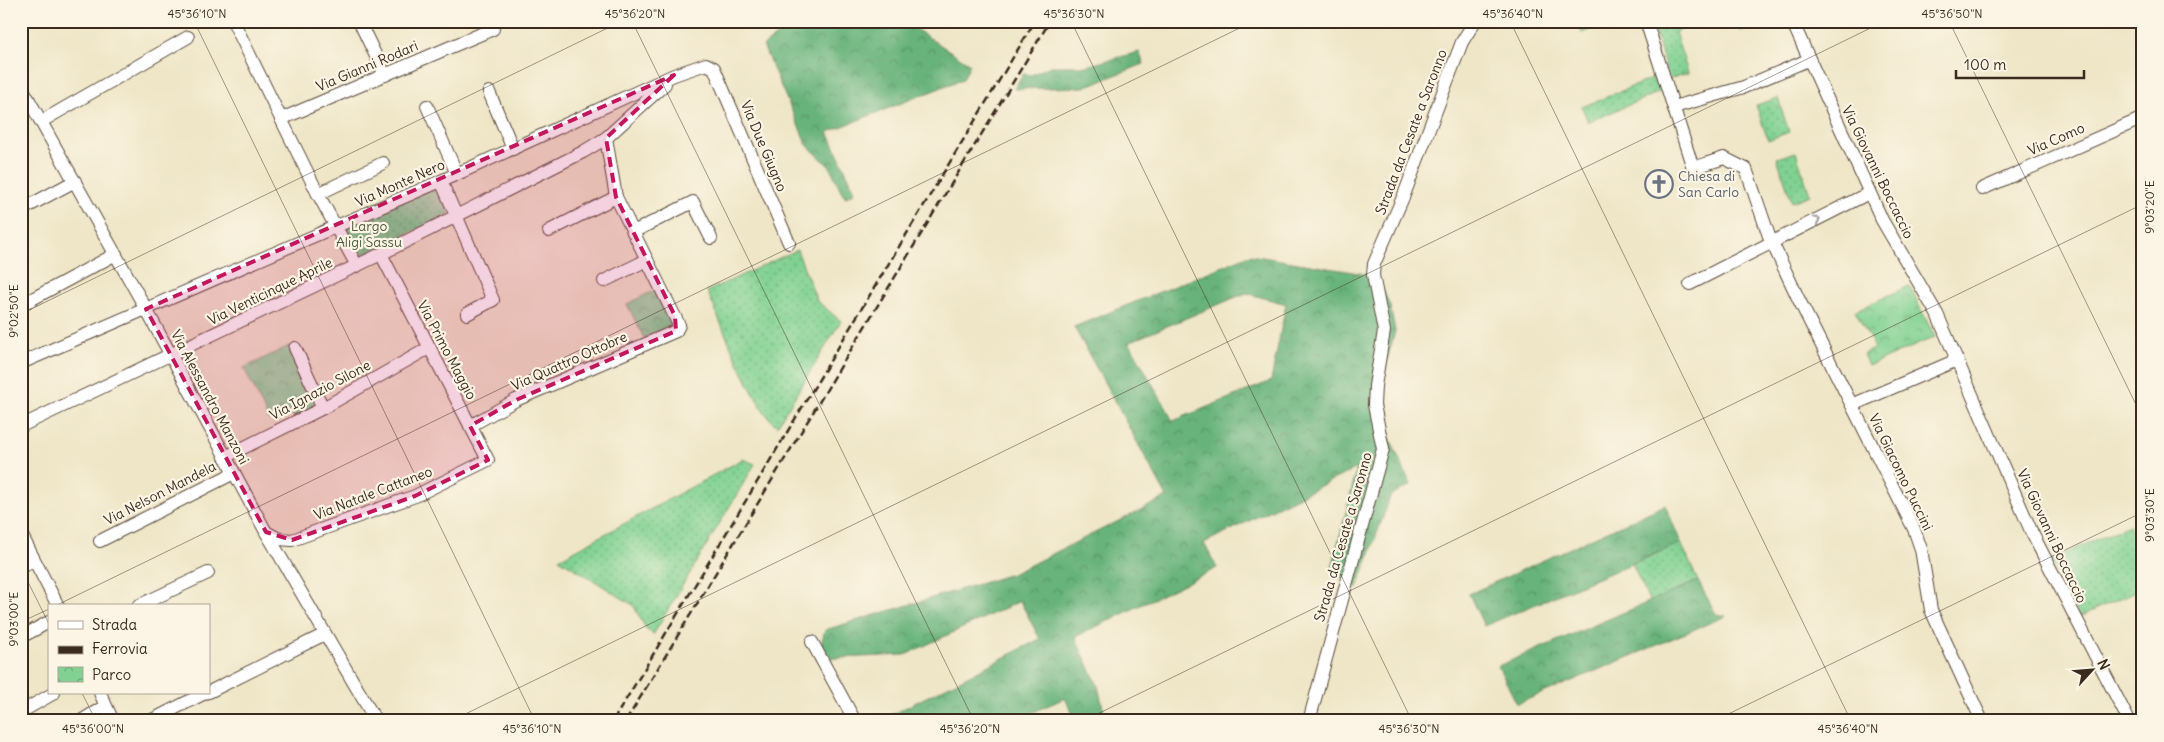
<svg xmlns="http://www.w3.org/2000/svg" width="2164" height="742" viewBox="0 0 2164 742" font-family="Delius,sans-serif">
<defs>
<pattern id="grass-dots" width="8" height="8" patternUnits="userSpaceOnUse" patternTransform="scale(1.25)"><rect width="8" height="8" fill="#80d192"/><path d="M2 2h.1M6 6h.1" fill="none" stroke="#6aaa77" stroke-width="1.8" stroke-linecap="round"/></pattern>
<pattern id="forest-crowns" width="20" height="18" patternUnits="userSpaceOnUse" patternTransform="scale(1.25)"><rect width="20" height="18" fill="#68b37c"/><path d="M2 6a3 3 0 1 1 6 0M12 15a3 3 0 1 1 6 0" fill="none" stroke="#579265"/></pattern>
<pattern id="park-crowns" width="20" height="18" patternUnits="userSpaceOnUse" patternTransform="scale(1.25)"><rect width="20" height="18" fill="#80d192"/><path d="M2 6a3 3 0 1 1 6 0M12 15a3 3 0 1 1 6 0" fill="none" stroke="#6aaa77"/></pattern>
</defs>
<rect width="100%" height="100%" fill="#fcf5e5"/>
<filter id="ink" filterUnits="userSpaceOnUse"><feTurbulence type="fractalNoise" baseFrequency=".02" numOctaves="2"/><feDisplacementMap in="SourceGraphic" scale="10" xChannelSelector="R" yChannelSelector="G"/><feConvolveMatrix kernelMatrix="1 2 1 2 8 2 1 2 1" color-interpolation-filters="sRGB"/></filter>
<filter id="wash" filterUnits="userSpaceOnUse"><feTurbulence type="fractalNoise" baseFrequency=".0096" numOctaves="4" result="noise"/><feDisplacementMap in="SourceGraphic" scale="20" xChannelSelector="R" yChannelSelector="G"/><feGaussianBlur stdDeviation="1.12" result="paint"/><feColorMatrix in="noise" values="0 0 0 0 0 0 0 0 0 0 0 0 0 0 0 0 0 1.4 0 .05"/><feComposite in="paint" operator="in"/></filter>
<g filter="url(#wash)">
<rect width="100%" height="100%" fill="#efe6c8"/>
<!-- grass -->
<g fill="url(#grass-dots)" stroke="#5e7e58">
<path d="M1652 21H1702L1675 32 1688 73 1669 79Z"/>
<path d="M1737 21H1765L1741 31Z"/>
<path d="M1656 77 1660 92 1588 122 1582 107Z"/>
<path d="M1778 98 1789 132 1768 140 1756 105Z"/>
<path d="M1796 152 1810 195 1792 202 1777 158Z"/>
<path d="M437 185 450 214 358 257 343 227Z"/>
<path d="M797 250 817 301 841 321 777 426C753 407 721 322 707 291Z"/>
<path d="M743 459 755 464 653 635 645 627 633 605 559 559Z"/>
<path d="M2129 525 2140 549 2143 548V588L2079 617 2050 560Z"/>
<path d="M1681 543 1698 581 1650 602 1632 564Z"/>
</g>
<!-- forest -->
<g fill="url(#forest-crowns)" stroke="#526e4d" fill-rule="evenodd">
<path d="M804 21H903L970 64 963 79 828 132 854 189V193L846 197 843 195 830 167 807 145 763 46 783 31Z"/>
<path d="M1139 52 1144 64 1084 87 1014 89 1024 73 1031 75 1051 66H1086Z"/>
<path d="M1250 255 1377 276 1390 306 1395 331 1380 387 1383 423 1411 485 1391 495 1357 588 1331 571 1357 468 1204 543 1217 568 1075 637 1098 686 1106 721H1076L1065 698 1013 721H879L1040 639 1020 601 905 655 817 659 825 630 1012 574 1167 497 1074 327ZM1246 293 1286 304 1271 381 1173 421 1129 342Z"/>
<path d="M1665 505 1681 543 1484 626 1469 594Z"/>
<path d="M1698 581 1716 614 1726 616 1517 704 1498 666Z"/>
</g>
<!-- park -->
<g fill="url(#park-crowns)" stroke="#5e7e58">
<path d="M1577 21H1611L1582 33Z"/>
<path d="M1909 286 1935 337 1868 366 1863 354 1875 348 1855 311Z"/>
<path d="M655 290 672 324 644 338 627 304Z"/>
<path d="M289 346 318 407 294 418 290 410 269 420 244 368Z"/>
</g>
</g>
<g filter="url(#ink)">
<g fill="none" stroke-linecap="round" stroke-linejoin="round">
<defs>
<g id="minor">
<path d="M233 21 318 194 357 266"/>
<path d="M359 21 385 75"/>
<path d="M1646 21 1692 165 1696 167 1724 158 1746 169 1769 236 1799 300 1914 529 1921 549 1931 610 1982 721"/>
<path d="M1792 21 1882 220 1937 314 2032 533 2129 721"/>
<path d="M21 86 146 309 266 532 376 721"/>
<path d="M489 92 513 149"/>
<path d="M427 106 457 174"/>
<path d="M1674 107 1744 87 1808 60"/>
<path d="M281 119 493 29"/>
<path d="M42 121 188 37"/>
<path d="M441 181 493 300 467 314"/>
<path d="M1982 189 2143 118"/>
<path d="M318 194 383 163"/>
<path d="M21 210 75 181"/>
<path d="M549 231 616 197"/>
<path d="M633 232 693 202 711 238"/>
<path d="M604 281 647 260"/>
<path d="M1690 284 1869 193"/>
<path d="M21 305 116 254"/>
<path d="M295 348 323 408"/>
<path d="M21 363 457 174 674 75 706 64 714 68 789 243"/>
<path d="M1852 405 1957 360"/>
<path d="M21 426 381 254 583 152 606 138 665 84"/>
<path d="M470 426 516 400 676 331 679 325 616 197 606 138"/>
<path d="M225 457 323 408 429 348"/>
<path d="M266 532 279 539 292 540 415 496 488 460 381 254"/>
<path d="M21 534 58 606"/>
<path d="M100 541 234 473"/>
<path d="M21 567 34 561"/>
<path d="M138 606 208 573"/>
<path d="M21 637 49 622"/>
<path d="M812 642 855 721"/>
<path d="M209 692 325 634"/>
<path d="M100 693 113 721"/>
<path d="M21 712 54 693"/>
<path d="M81 721 105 706"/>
<path d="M150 721 205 693"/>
<path d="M1309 721 1383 449 1374 405 1375 386 1384 331 1373 275 1374 264 1404 195 1462 42 1475 21"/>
</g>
</defs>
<!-- minor casing -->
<use href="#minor" stroke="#564638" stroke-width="14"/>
<!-- minor -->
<use href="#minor" stroke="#fff" stroke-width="12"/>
<!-- rail -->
<g stroke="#3b2a1e" stroke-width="2.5" stroke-dasharray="8 4" stroke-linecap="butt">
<path d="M613 721 1035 21"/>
<path d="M626 721 1050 21"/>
</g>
</g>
<!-- one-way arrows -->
<defs><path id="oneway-chevron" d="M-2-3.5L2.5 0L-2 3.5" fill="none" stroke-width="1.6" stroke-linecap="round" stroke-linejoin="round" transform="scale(1.25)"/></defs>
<use stroke="#a79f9a" href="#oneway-chevron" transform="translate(1817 220) rotate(-28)"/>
</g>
<!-- marked area -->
<path fill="#c2185b" fill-opacity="0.2" stroke="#c2185b" stroke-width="4" stroke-dasharray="10 6" stroke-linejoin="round" d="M674 75 606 138 616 197 675 316 676 331 516 400 470 426 488 460 415 496 292 540 266 532 146 309Z"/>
<!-- ticks -->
<path fill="none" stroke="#3b2a1e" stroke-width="1" stroke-opacity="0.45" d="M194 21 535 721M632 21 974 721M1071 21 1412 721M1510 21 1851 721M1949 21 2143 419M21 314 622 21M21 568 49 624M55 606 1254 21M21 622 49 609M82 693 96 721M451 721 1885 21M1083 721 2143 204M1714 721 2143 512"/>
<!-- icons -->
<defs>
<symbol id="church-ring" viewBox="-11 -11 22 22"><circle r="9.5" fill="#fcf5e5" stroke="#6b7280" stroke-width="1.5"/><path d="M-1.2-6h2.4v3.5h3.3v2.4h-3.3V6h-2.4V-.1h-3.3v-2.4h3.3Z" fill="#6b7280"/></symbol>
</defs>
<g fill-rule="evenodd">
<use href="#church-ring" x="1643" y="168" width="32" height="32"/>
</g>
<g text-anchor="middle" stroke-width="4.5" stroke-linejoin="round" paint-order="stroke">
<!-- street labels -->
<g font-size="14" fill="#3b2a1e" stroke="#fcf5e5">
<text transform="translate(367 66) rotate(-23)" y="5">Via Gianni Rodari</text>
<text transform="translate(1411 132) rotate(-69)" y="5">Strada da Cesate a Saronno</text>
<text transform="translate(2056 139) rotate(-24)" y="5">Via Como</text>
<text transform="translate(764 146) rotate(67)" y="5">Via Due Giugno</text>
<text transform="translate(1878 172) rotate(64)" y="5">Via Giovanni Boccaccio</text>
<text transform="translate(400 183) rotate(-24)" y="5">Via Monte Nero</text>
<text transform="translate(270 291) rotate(-26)" y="5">Via Venticinque Aprile</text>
<text transform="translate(447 350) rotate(62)" y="5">Via Primo Maggio</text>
<text transform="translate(569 361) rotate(-24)" y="5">Via Quattro Ottobre</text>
<text transform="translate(320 390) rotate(-28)" y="5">Via Ignazio Silone</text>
<text transform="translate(210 397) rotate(62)" y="5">Via Alessandro Manzoni</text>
<text transform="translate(1901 472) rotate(64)" y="5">Via Giacomo Puccini</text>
<text transform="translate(160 493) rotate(-27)" y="5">Via Nelson Mandela</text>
<text transform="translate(373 493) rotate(-21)" y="5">Via Natale Cattaneo</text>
<text transform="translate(2052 536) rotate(65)" y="5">Via Giovanni Boccaccio</text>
<text transform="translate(1343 537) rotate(-74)" y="5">Strada da Cesate a Saronno</text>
</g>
<!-- worship labels -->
<g font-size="14" fill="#5b616d" stroke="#fcf5e5" text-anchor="start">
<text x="1678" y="181">Chiesa di<tspan x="1678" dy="16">San Carlo</tspan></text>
</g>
<!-- park labels -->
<g font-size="14" fill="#505c41" stroke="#fcf5e5">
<text x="369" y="231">Largo<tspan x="369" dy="16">Aligi Sassu</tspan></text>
</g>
</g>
<!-- margin -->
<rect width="2164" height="742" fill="none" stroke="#fcf5e5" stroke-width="55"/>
<!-- legend -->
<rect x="48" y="604" width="162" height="90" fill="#fcf5e5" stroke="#afa495"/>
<rect x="58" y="621" width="25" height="8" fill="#ffffff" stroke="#afa495"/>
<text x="92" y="630" font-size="15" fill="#3b2a1e">Strada</text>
<rect x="58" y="646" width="25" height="8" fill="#3b2a1e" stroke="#afa495"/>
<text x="92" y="654" font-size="15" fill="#3b2a1e">Ferrovia</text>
<rect x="58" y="667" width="25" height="15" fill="url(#park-crowns)" stroke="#afa495"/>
<text x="92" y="680" font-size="15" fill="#3b2a1e">Parco</text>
<!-- north arrow -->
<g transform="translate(2092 670) rotate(64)" stroke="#fcf5e5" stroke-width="4" paint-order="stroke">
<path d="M0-4L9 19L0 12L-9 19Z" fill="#3b2a1e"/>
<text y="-8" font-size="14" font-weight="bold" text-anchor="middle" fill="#3b2a1e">N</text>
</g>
<!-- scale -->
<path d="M1956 70v8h128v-8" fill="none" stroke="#3b2a1e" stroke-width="2.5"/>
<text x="1964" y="70" font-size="15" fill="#3b2a1e" stroke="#fcf5e5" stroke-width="4" paint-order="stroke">100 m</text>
<rect x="28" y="28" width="2108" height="686" fill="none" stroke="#3b2a1e" stroke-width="2"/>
<g font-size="12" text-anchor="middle" fill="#3b2a1e">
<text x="197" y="18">45°36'10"N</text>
<text x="635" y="18">45°36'20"N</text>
<text x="1074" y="18">45°36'30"N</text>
<text x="1513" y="18">45°36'40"N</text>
<text x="1952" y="18">45°36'50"N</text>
<text transform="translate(2150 207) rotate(-90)" y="4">9°03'20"E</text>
<text transform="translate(14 311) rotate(-90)" y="4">9°02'50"E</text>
<text transform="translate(2150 515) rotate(-90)" y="4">9°03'30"E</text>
<text transform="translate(14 619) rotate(-90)" y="4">9°03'00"E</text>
<text x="93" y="733">45°36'00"N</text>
<text x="532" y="733">45°36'10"N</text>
<text x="970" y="733">45°36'20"N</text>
<text x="1409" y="733">45°36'30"N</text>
<text x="1848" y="733">45°36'40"N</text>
</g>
</svg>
